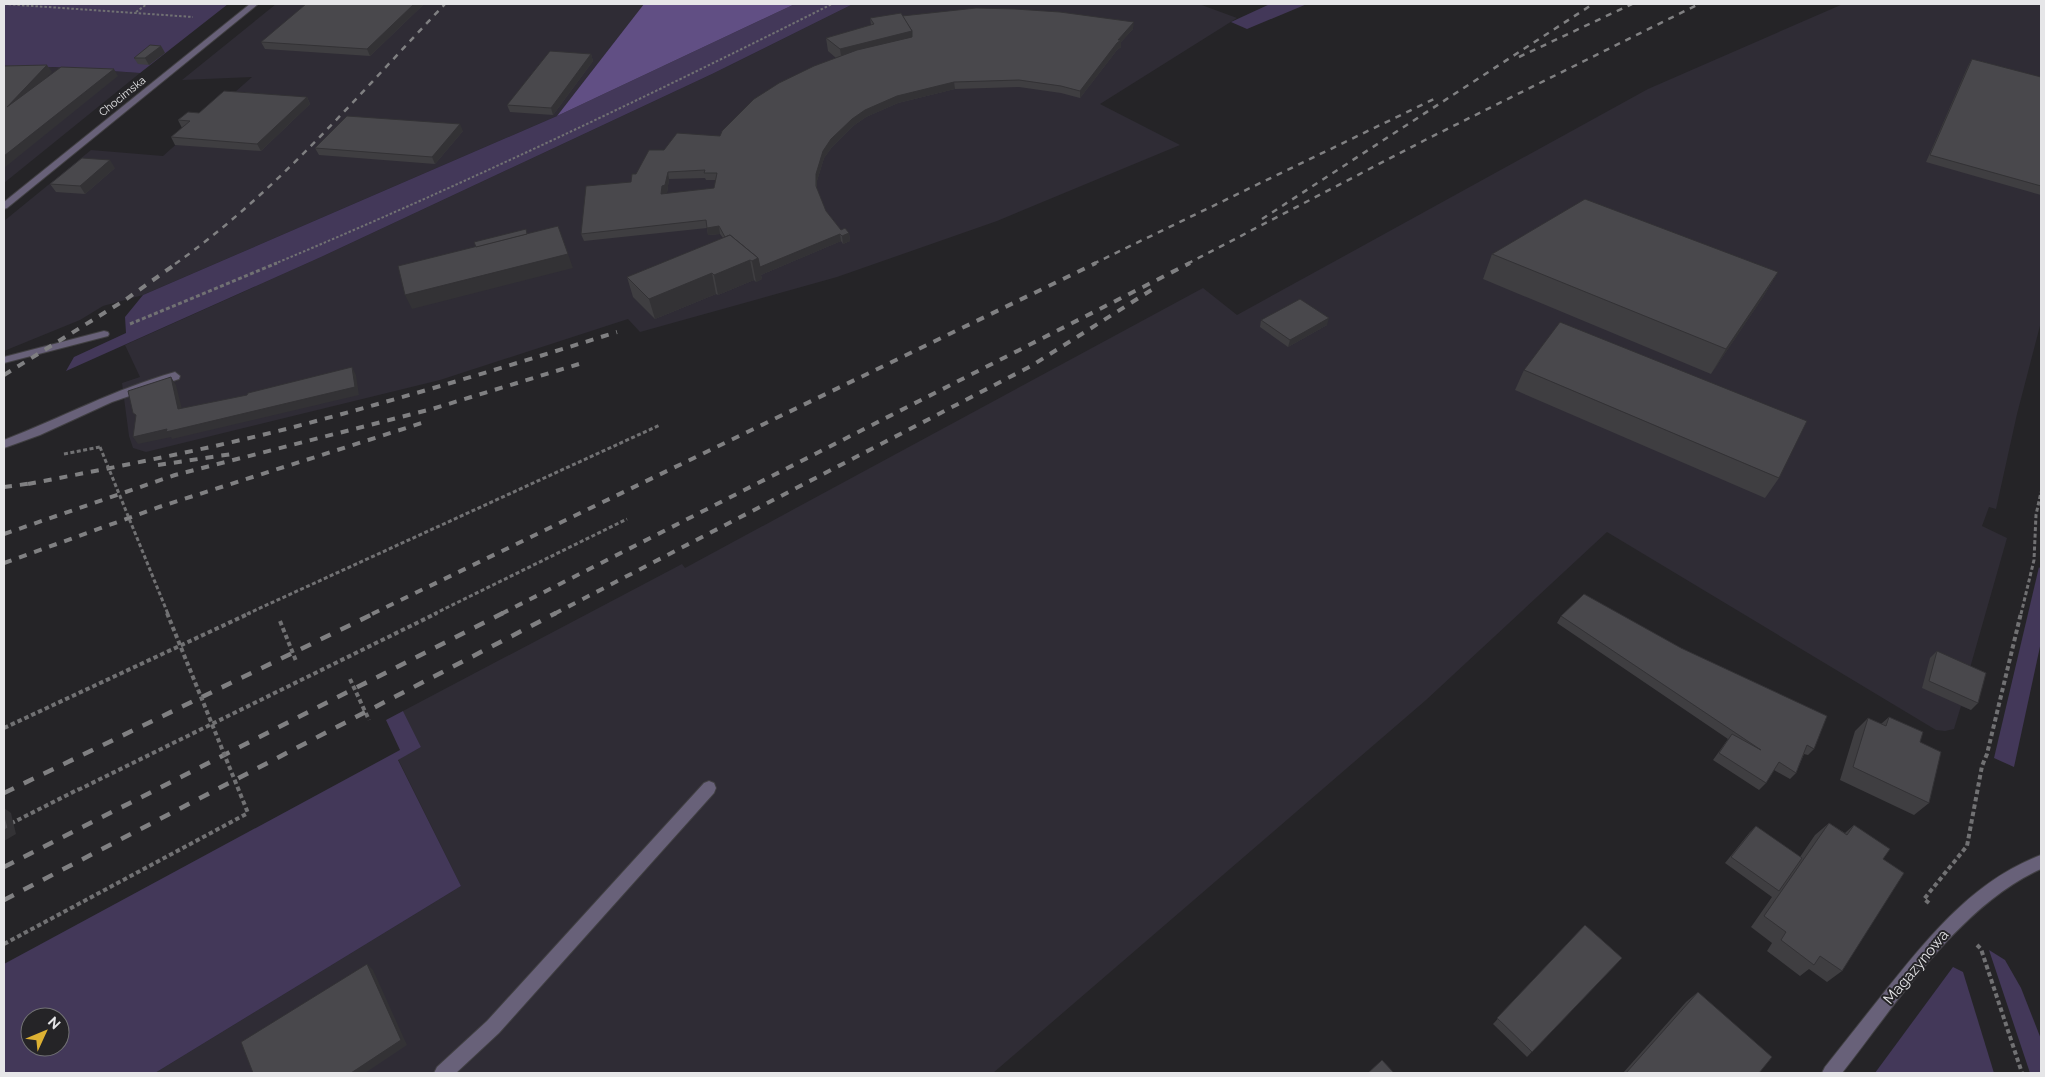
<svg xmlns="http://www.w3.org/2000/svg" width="2045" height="1077" viewBox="0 0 2045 1077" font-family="Raleway,sans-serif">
<rect width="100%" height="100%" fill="#252427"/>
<!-- built -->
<g fill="#2f2c35">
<path d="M276 4H644L557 116 143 295 103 306 80 320 4 351V221L91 150 163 156 252 77 182 80Z"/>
<path d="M853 4H1199L1237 18 1100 104 1180 145 997 221 837 277 640 332 628 319 440 380 146 452 133 448 129 436 122 383 140 377 125 345 321 257 712 74Z"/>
<path d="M1843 4H2041V322L2017 414 1996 509 1989 507 1982 526 2007 538 1968 675 1971 710 1961 706 1954 729 1945 731 1936 730 1607 532 1426 700 993 1073H155L461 886 398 759 421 747 403 711 682 564 685 568 1203 288 1237 315 1648 89Z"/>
<path d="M55 67 140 73 4 183V68Z"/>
</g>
<!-- green -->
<g fill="#433859" fill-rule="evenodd">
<path d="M4 4H228L140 73 55 67 4 68Z"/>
<path d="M795 4H853L712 74 321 257 66 371 74 357 126 333 125 317 143 295 557 116Z"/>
<path d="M1270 4H1307L1247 29 1231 22Z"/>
<path d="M2039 567 2041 570V642L2014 767 1994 758Z"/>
<path d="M403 711 421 747 398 760 461 886 155 1073H4V964L400 750 386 720ZM30 1017H60V1047H30Z"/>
<path d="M1989 950 2005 960 2021 988 2041 1039V1073H2030Z"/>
<path d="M1953 967 1963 972 1994 1073H1875Z"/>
</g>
<!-- forest -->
<path fill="#614f84" d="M644 4H795L557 116Z"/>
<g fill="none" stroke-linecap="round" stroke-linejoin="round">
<defs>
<g id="minor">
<path d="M250 4H258L7 208 4 209V202Z"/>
<path d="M104 331 108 332 109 334 108 336 4 363V357Z"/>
<path d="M175 372 180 376 179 379 112 402 40 435 4 448V440C61 418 115 389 175 372Z"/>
<path d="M709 781 714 783 716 788 714 793 499 1033 456 1073H434L437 1067 487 1021 704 783Z"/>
<path d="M2041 855V869C1960 905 1896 1004 1842 1073H1822L1825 1067C1844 1043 1863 1019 1882 995 1927 939 1972 881 2041 855Z"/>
</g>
</defs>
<!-- minor casing -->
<use href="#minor" stroke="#403f42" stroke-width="2"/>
<!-- path-far2 -->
<g stroke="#717173" stroke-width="2" stroke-dasharray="2.5 2" stroke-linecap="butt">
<path d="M4 4 193 17"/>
<path d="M136 12 147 4"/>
<path d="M274 264C463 185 649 96 832 4"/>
</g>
<!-- path-far1 -->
<g stroke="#717173" stroke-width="3" stroke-dasharray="4 2.5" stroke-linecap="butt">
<path d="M130 324 277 263"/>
<path d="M64 454 100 447"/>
<path d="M247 614 660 425"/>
<path d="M434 614 627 519"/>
<path d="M2021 614 2034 560 2036 515 2041 492"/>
</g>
<!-- path -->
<g stroke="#717173" stroke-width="4" stroke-dasharray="4.5 3" stroke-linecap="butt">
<path d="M280 621 296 661"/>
<path d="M350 679 369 720"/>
<path d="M4 728 250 613"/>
<path d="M78 790 437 613"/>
<path d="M4 827 79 789"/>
<path d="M1929 903 1924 899 1967 846 1982 766 1987 754 2021 613"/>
<path d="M4 944 248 813"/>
<path d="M1977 945 1981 949 2022 1073"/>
</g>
<!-- minor -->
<use href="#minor" fill="#686179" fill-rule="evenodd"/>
<!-- rail-far2 -->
<g stroke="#808082" stroke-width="2.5" stroke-dasharray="6 6" stroke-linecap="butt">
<path d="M1519 57 1632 4"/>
<path d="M1262 219 1593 4"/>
<path d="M175 264C277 192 359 94 445 4"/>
<path d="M1093 264 1434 99"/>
<path d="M1187 264 1425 140 1699 4"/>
</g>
<!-- rail-far1 -->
<g stroke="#808082" stroke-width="4" stroke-dasharray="8 8" stroke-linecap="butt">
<path d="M4 375 125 300 177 263"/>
<path d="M158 465 232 454"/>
<path d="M28 484C116 467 204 450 290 428 400 399 509 366 617 332"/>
<path d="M4 487 34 483"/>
<path d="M4 534 175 475 432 409 579 364"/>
<path d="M4 563 162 506 428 421"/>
<path d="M372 614 1096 263"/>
<path d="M501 614 1190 263"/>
<path d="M554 614 1031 366 1153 289"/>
</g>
<!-- rail -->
<g stroke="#808082" stroke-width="4.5" stroke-dasharray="11 11" stroke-linecap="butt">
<path d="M4 793 375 613"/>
<path d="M4 867 503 613"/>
<path d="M4 900 556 613"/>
</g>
<!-- path-bridge-far1 -->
<path stroke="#717173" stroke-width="3" stroke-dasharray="4 2.5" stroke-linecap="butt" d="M100 447 168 614"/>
<!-- path-bridge -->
<path stroke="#717173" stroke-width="4" stroke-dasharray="4.5 3" stroke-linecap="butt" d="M167 613 248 813"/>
</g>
<!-- wall -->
<g fill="#3f3e41" fill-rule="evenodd">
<path d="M424 4 370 56 265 49 261 42Z"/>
<path d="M902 16 1133 29 1121 42V47L1117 50 1080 98 1061 93 1019 87 955 89 898 103 866 117 853 126 832 147 824 158 817 181V189L826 211 841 230 849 233 850 241 843 244 841 241 761 275 762 279 756 282 754 280 718 295 716 294 655 319 633 297 627 277 723 238 720 234 708 235 707 228 584 241 581 234 631 182 636 174 664 150 720 136 836 58 828 51 826 38 871 25 870 18ZM705 178 706 180H716L714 188 663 194 667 193 669 179Z"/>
<path d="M161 46 165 53 149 65 138 64 134 58Z"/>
<path d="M591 54 593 61 553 115 510 112 507 105Z"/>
<path d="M1972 59 2041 77V195L1926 162 1968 66Z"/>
<path d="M307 97 310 104 261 151 175 145 171 137 182 128 178 120 199 113Z"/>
<path d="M463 131 435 164 319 155 315 148Z"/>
<path d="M115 168 85 194 56 192 50 184Z"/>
<path d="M1492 254 1778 272 1763 297 1711 374 1483 279Z"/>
<path d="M1261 320 1327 325 1288 347 1260 327Z"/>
<path d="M1524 370 1779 478 1765 498 1515 390Z"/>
<path d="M1561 616 1814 749 1808 755 1804 754 1796 773 1790 779 1774 770 1766 783 1759 790 1713 760 1728 739 1557 623Z"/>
<path d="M1937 651 1978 703 1971 710 1922 688 1930 658Z"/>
<path d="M1889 717 1920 742 1929 803 1914 815 1840 780 1855 731 1868 718 1881 724Z"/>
<path d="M1829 823 1845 833 1854 825 1883 859 1842 971 1827 982 1809 969 1800 976 1767 951 1772 943 1751 927 1772 897 1725 863 1750 832 1756 826 1800 857 1815 835Z"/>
<path d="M1585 925 1622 958 1527 1057 1493 1024Z"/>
<path d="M1698 992 1759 1073H1623L1686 1002Z"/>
</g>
<!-- shaded-wall -->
<g fill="#333235">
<path d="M414 4H424L370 56 367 49Z"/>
<path d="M1134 22 1133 29 1121 42V47L1117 50 1080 98V91L1118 40Z"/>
<path d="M912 31 913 44 842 62 840 49Z"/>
<path d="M161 46 165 53 149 65 145 58Z"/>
<path d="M591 54 593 61 553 115 551 108Z"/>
<path d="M47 65 52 72 12 114 7 107Z"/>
<path d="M114 69 118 76 4 168V156Z"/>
<path d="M954 82 955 89 898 103 866 117 853 126 832 147 824 158 817 181V193L816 174 823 151 831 139 852 119 865 110 897 96Z"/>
<path d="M307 97 310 104 261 151 257 144Z"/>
<path d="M460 124 463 131 435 164 432 157Z"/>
<path d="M110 160 115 168 85 194 80 186Z"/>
<path d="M668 172 669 179 667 193H664L663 201 661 194 662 186Z"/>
<path d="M719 226 720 234 708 235 707 228Z"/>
<path d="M849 233 850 241 843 244 842 236Z"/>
<path d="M840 234 841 241 761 275 762 279 756 282 752 261 758 258Z"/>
<path d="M568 254 573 268 412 309 405 295Z"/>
<path d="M750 260 754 280 718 295 714 275Z"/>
<path d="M1778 272 1763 297 1711 374 1726 349Z"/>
<path d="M712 273 716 294 655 319 649 299Z"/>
<path d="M1329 318 1327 325 1288 347 1290 340Z"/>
<path d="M352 367 356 375 359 395 172 439 171 437 138 444 133 437 167 429Z"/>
<path d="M171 377 176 385 184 417 178 409Z"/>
<path d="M4 808 11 813 16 834 4 841Z"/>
<path d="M367 964 373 970 407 1045 365 1073H351Z"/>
</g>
<!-- building -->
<g fill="#49484c" stroke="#333235" fill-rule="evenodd">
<path d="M306 4H414L367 49 261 42Z"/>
<path d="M976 8 1015 9 1060 12 1134 22 1118 40H1121L1117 43 1080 91 1061 86 1019 80 954 82 897 96 865 110 852 119 831 139 823 151 816 174V186L826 211 841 230 845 228 849 233 842 236 840 234 760 267 758 258 730 235 725 237 719 226 707 228 706 220 581 234 586 186 631 182 632 174H636L649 150H664L677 133 720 136 722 131 754 99 779 83 814 66 857 50 912 37V31L902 16ZM705 170 704 173H717L714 188 661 194 662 186 665 185 668 172Z"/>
<path d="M901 13 912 31 840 49 826 38 874 24 870 18Z"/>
<path d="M150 45 161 46 145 58H134Z"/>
<path d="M550 51 591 54 551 108 507 105Z"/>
<path d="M1972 59 2041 77V186L1930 155Z"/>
<path d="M47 65 7 107 61 67 114 69 4 156V66Z"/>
<path d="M224 91 307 97 257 144 171 137 190 121 178 120 188 112 199 113Z"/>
<path d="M347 116 460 124 432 157 315 148Z"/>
<path d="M82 158 110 160 80 186 50 184Z"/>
<path d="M1585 199 1778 272 1726 349 1492 254Z"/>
<path d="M558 226 568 254 405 295 398 266Z"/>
<path d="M526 229 527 234 476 247 474 242Z"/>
<path d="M730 235 758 258 752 261 750 260 714 275 712 273 649 299 627 277Z"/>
<path d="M1300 299 1329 318 1290 340 1261 320Z"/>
<path d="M1560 322 1807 421 1779 478 1524 370Z"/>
<path d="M352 367 355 387 166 432 167 429 133 437 136 415 133 413 128 391 171 377 178 409 247 395 248 393Z"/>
<path d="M1584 594 1681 648 1827 716 1814 749 1807 745 1796 773 1779 762 1766 783 1719 753 1732 734 1761 750 1561 616Z"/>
<path d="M1937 651 1986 673 1978 703 1929 681Z"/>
<path d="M1889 717 1923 732 1920 742 1941 752 1929 803 1853 767 1868 718 1886 726Z"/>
<path d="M4 813 8 828 4 830Z"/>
<path d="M1829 823 1847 835 1854 825 1890 849 1883 859 1904 873 1842 971 1820 956 1814 965 1781 940 1786 932 1764 916Z"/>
<path d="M1756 826 1802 858 1779 891 1731 857Z"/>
<path d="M1585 925 1622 958 1532 1052 1497 1018Z"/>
<path d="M367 964 401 1040 351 1073H252H253L241 1042Z"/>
<path d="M1698 992 1772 1057 1759 1073H1626Z"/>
<path d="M1382 1060 1394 1073H1368Z"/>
</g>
<g text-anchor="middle" stroke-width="4" stroke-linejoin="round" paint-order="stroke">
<!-- far-street labels -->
<g font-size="11" fill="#e6e6e8" stroke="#252427">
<text transform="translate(122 96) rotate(-39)" y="4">Chocimska</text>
</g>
<!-- near-street labels -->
<g font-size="15" fill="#e6e6e8" stroke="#252427">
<text transform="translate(1916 967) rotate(-50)" y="5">Magazynowa</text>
</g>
</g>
<!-- border -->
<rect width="2045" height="1077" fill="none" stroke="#e6e6e8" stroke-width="10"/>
<!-- north arrow -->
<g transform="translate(45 1032) rotate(46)"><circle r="24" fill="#252427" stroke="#727274"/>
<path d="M0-4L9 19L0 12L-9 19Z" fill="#ddb133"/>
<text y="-8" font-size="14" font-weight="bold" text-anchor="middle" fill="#e6e6e8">N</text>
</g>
</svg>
